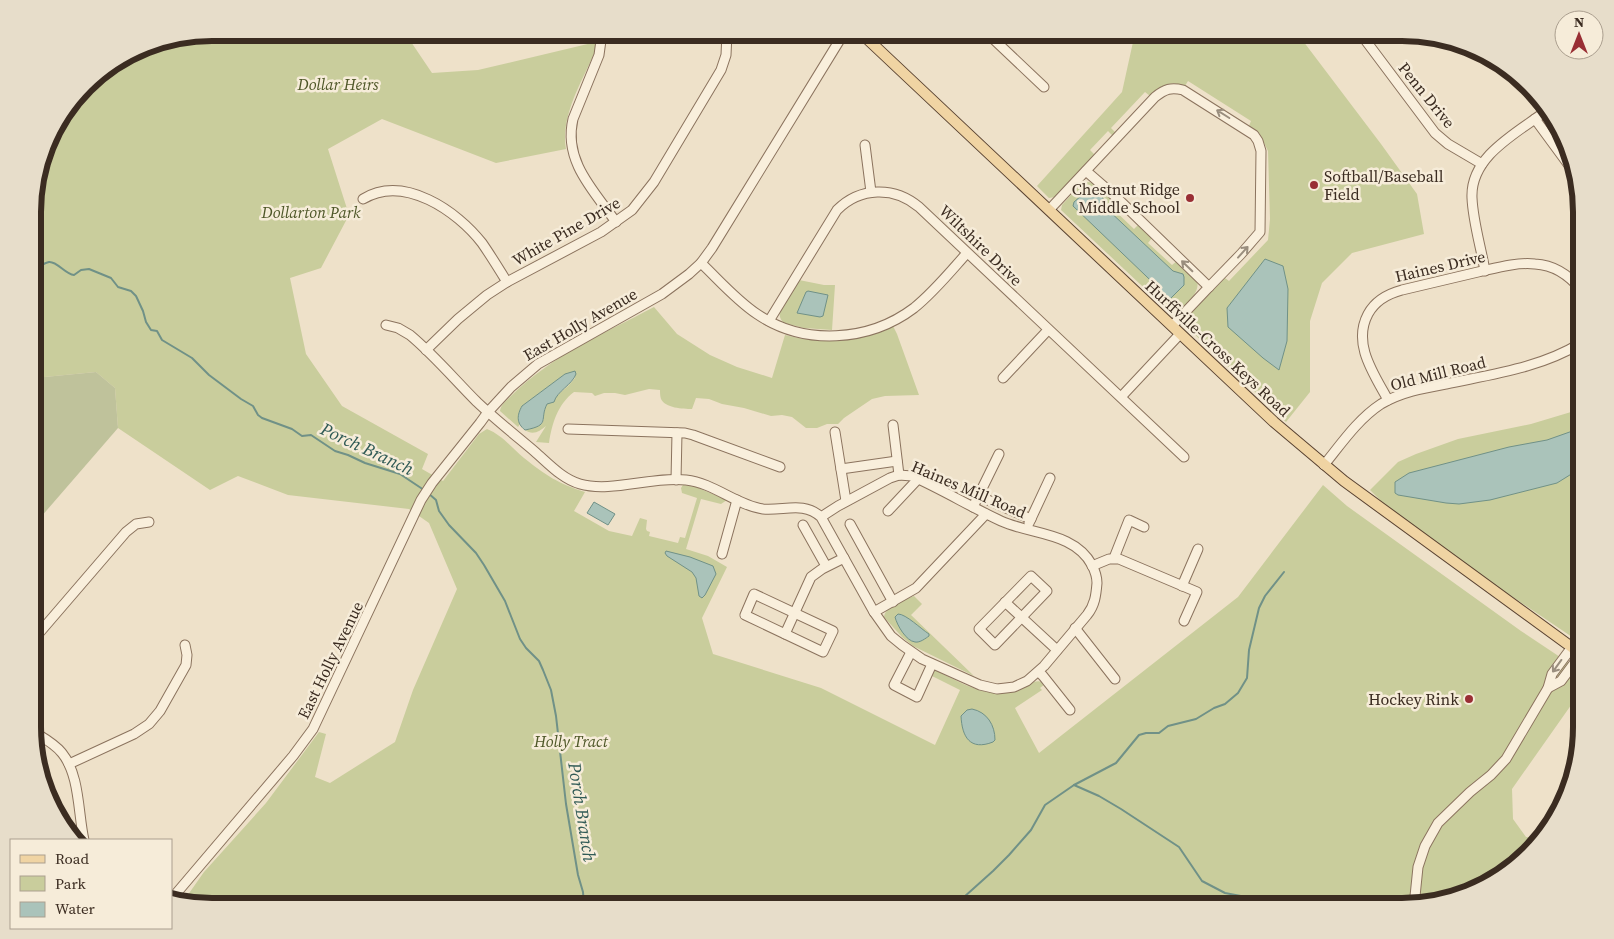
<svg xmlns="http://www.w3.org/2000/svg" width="1614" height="939" viewBox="0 0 1614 939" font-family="'Source Serif 4',serif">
<rect width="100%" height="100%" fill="#eee1c9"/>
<!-- green -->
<g fill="#c9cd9c">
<path d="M213 33H405L432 73 478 70 596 42 595 52C582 81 560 117 566 149L496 163 382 119 328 149 349 215 321 268 290 278 306 354 342 406 428 454 422 469 443 481 479 434 487 429C502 435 512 448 524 458 545 475 559 484 585 492L574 511 609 531 632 536 640 518 647 520 646 529 647 531 650 532 649 536 678 543 680 537 685 538 697 498 682 493 681 488 683 485 696 487 727 500 721 504 701 499 686 549 708 556 727 567 702 618 713 654 821 688 935 745 960 690 932 676 933 672 935 670C956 680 978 694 1002 693 1008 693 1015 692 1021 689 1029 685 1037 677 1045 684L1040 688 1042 690 1015 708 1039 753 1238 597 1323 485 1347 506 1521 631 1581 671V691L1512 789 1513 819 1526 837 1536 838 1492 882 1413 906H212L185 899 204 872 266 803 319 732 326 734 315 777 330 783 395 742 413 690 457 589 429 523 409 509 288 495 238 476 210 490 118 428 115 388 96 372 34 378V189L51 133 78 98 87 99 122 63 123 59 144 46Z"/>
<path d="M1135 33H1297L1381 144 1417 194 1424 234 1352 253 1322 283 1310 321V392L1286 422 1187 327 1186 318 1225 278 1229 281 1268 240 1270 219 1268 151 1259 133 1249 126 1251 121 1188 81 1185 86C1171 80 1160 85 1150 96L1145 92 1111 128 1116 133 1113 136 1108 131 1090 150 1095 155 1055 197 1049 198 1037 186 1122 92Z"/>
<path d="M1083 182C1096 180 1105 193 1114 202L1110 206 1134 229 1138 225 1152 238 1148 243 1172 265 1177 261C1183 266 1194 274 1197 281 1201 293 1183 308 1175 314H1172L1061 210 1062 205Z"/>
<path d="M799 280 824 285H835L832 330 804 328 784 323C780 319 779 316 780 310Z"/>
<path d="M654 307 677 334 710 355 737 367 772 378 785 335C824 345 856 342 893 326L897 334 919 395 885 396 872 399 844 418 838 424H827L817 428H806L792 417 782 415 771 416 744 408 722 404 709 399 696 398 692 409C683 409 665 408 661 399 660 396 660 393 660 390L649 389 625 395 615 393H604L595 396 592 393 574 392C558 404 552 423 549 443L536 442 546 426C540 431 533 436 525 430 552 424 539 421 547 404L568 386 575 378V372L565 374 522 406 518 419 520 424 518 427 500 411C501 404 506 401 511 396 551 356 605 333 654 307Z"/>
<path d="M1581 409V643L1486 579 1387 507 1370 490 1398 462 1416 454 1458 439 1531 424Z"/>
<path d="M914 596 922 604 911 615 974 676 913 646 902 637 884 617C886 605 904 600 914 596Z"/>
</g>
<!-- cemetery -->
<path fill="#bfc29b" d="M96 372 115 388 118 428 34 525V378Z"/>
<!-- water -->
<g fill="#aac3ba" stroke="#709187">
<path d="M1089 189C1102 196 1101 190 1106 208L1173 271 1183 274 1184 277V285L1170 299 1073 206 1074 202Z"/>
<path d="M1265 259 1283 266 1288 289 1287 341 1279 370 1263 358 1228 327 1227 308Z"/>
<path d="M808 291 828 295 823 316 820 317 797 313 806 292Z"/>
<path d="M575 371 576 374C572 385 557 391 554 402L547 404C539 420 551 425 525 430 516 423 517 415 522 406L565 374Z"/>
<path d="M1581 428V468L1557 483 1490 500 1459 504 1446 503 1398 495 1395 493V482L1409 473 1509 447 1547 440Z"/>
<path d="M594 502 615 514 608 525 587 513Z"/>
<path d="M666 551 690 557 713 566 716 574 705 595 702 598 699 596 696 578 692 572 667 556 665 553Z"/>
<path d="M898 614C906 614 921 629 929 634V636C926 638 920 643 915 642 906 641 897 625 895 617Z"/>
<path d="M972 709C987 712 995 725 995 740L993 742C970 751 962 737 961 716L967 710Z"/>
</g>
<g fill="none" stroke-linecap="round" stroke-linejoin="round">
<!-- stream -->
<g stroke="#709187" stroke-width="2">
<path d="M34 269C39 267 44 263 49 262 57 261 65 274 74 275L81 270 89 269 111 278 118 287 131 291 136 296 143 311 146 322 151 330 157 331 162 340 192 358 209 375 241 399 253 406 258 415 262 418 292 429 302 436 311 435 335 451 348 455 365 463 400 474 424 490"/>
<path d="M428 493 436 500 439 511 449 525 476 553 484 565 505 601 520 639 526 648 539 661 543 670 551 690 556 716 566 804 578 875 583 892 584 906"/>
<path d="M1074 785 1099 796 1121 809 1179 847 1202 881 1225 893 1246 897 1271 906"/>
<path d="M954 906 993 871 1009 855 1031 830 1045 805 1074 785 1116 763 1139 735 1146 733H1159L1168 726 1196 719 1214 708 1225 704 1238 693 1247 678 1249 650 1259 608 1265 596 1284 572"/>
</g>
<defs>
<g id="minor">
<path d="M602 33 599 55 573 119C563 161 594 191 616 222"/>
<path d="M987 33 1044 87"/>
<path d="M1360 33 1435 133 1448 144 1482 164"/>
<path d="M1537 103 1545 112"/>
<path d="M1535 119 1571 168"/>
<path d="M865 145 871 192"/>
<path d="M1086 171 1116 197 1209 287 1172 326"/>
<path d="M363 199C404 174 457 211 482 243 491 256 499 269 507 282"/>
<path d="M1049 210 1155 97C1165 89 1171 87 1183 90L1254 135 1258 141 1261 151 1260 232 1241 254 1209 287"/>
<path d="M701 263C719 280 736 300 757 314 804 346 869 342 914 308 934 292 950 272 967 253"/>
<path d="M1485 271C1481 247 1473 222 1472 198 1470 156 1517 133 1546 111"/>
<path d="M769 321 837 210C860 187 894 186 919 207L1184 457"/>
<path d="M386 325 398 328 410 335C434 355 455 380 477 402 495 419 515 435 534 451 548 463 562 479 580 484 611 493 653 476 686 480 714 483 736 505 763 509 784 511 804 501 821 517L838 506 890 478 899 475 912 476C943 490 971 507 1001 521 1032 535 1074 532 1092 565 1095 571 1097 576 1097 583 1096 595 1095 605 1087 615L1044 666 1027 681 1014 687 1006 688 997 689 980 685 922 659 902 645 891 636 874 612 821 517"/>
<path d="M426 350 458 319 487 295 507 282 601 232 632 210 654 182 721 70 726 55 727 33"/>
<path d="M1003 378 1048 330"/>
<path d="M1121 397 1180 334"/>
<path d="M1388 400C1374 374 1352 344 1368 314 1375 301 1387 294 1402 290 1427 284 1452 278 1478 272 1496 268 1516 262 1535 264 1554 265 1569 275 1581 290"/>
<path d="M893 425 899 475"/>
<path d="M568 429 685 433 693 435 780 467"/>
<path d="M835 432 846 501"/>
<path d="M1324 465C1341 444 1358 419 1381 404 1401 392 1424 388 1446 384 1493 374 1540 368 1581 343"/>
<path d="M841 469 897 461"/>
<path d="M676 480 677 433"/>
<path d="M979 496 1031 519"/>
<path d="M973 507 999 454"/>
<path d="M888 511 918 479"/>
<path d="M1029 523 1050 478"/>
<path d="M850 524 893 602"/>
<path d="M803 525 826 566"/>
<path d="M722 554 737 500"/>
<path d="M1114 558 1129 520 1144 527"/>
<path d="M1092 566 1109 559H1119L1197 592 1184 621"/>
<path d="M1031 576 1047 591 995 645 979 629Z"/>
<path d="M1182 586 1198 549"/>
<path d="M754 594 833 631 823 652 745 615Z"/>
<path d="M1005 602 1057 650"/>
<path d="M874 612 916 588 986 514"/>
<path d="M1075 628 1115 679"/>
<path d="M785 634 811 577 822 569 844 558"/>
<path d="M34 639 126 532 136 524 149 522"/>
<path d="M911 652 894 685 917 697 932 664"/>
<path d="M1039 672 1043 676 1070 710"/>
<path d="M1548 688 1561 681 1581 654"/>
<path d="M34 732C44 738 55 744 62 753 80 775 78 814 84 840"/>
<path d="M69 764 134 734 149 724 160 711 186 665 187 655 185 645"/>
<path d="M174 896 293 756 313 729 421 500 432 483 480 423 488 412 511 387 538 364 662 294 689 274 701 263 712 248 844 33"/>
<path d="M1414 906 1418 867 1425 846 1438 823 1470 792 1491 775 1506 759 1548 688 1552 674 1572 647"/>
</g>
<path id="major" d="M861 33 1274 422 1344 481 1581 654"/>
</defs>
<!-- minor casing -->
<use href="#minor" stroke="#8b735e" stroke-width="11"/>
<!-- major casing -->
<use href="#major" stroke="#594231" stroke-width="12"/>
<!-- minor -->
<use href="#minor" stroke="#f9efdc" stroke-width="9"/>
<!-- major -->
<use href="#major" stroke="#f0d4a3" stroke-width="10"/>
</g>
<!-- one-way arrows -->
<defs><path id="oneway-shaft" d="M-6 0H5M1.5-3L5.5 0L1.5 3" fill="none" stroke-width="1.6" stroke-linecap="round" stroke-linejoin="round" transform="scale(1.25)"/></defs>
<g stroke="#9a8e7e">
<use href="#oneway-shaft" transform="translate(1223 114) rotate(-148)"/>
<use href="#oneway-shaft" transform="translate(1243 252) rotate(-48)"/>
<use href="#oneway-shaft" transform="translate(1187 266) rotate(-136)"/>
<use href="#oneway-shaft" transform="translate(1557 666) rotate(126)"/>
</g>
<!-- markers -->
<g fill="#992e34" stroke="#f6ecd9" stroke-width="2">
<circle cx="1314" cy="185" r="5"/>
<circle cx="1190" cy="198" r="5"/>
<circle cx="1469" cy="699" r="5"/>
</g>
<g text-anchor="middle" stroke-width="5" stroke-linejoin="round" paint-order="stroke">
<!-- park labels -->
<g font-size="16" font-style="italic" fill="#4e5728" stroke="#f6ecd9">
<text x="338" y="90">Dollar Heirs</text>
<text x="311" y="218">Dollarton Park</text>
<text x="571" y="747">Holly Tract</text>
</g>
<!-- street labels -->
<g font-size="16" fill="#3b2c21" stroke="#f6ecd9">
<text transform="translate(1427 95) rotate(51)" y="6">Penn Drive</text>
<text transform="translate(566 231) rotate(-30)" y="6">White Pine Drive</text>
<text transform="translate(981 245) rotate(44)" y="6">Wiltshire Drive</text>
<text transform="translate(1440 266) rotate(-13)" y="6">Haines Drive</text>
<text transform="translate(580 324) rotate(-30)" y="6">East Holly Avenue</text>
<text transform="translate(1218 348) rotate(43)" y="6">Hurffville-Cross Keys Road</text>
<text transform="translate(1438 373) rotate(-14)" y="6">Old Mill Road</text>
<text transform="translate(969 489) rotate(23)" y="6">Haines Mill Road</text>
<text transform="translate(330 660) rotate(-64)" y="6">East Holly Avenue</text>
</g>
<!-- poi labels -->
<g font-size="16" fill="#3b2c21" stroke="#f6ecd9" text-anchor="end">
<text x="1324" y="182" text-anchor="start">Softball/Baseball<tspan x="1324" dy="18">Field</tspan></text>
<text x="1180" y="195">Chestnut Ridge<tspan x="1180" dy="18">Middle School</tspan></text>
<text x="1459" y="705">Hockey Rink</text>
</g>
<!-- water labels -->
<g font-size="18" font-style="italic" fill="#315b56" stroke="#f6ecd9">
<text transform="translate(367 449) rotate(25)" y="6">Porch Branch</text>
<text transform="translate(582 812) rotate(81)" y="6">Porch Branch</text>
</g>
</g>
<!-- crop -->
<path d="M0 0H1614V939H0ZM212 41H1402A171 171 0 0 1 1573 212V727A171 171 0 0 1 1402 898H212A171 171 0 0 1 41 727V212A171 171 0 0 1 212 41Z" fill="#e7ddca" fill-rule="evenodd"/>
<path fill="none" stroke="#3b2c21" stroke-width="6" d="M212 41H1402A171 171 0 0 1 1573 212V727A171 171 0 0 1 1402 898H212A171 171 0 0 1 41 727V212A171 171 0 0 1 212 41Z"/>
<!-- legend -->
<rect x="10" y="839" width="162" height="90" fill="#f6ecd9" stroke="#ab9f8f"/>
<rect x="20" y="855" width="25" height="8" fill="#f0d4a3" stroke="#ab9f8f"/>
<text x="55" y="864" font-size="15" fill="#3b2c21">Road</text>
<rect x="20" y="876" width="25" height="15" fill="#c9cd9c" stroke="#ab9f8f"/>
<text x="55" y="889" font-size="15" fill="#3b2c21">Park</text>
<rect x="20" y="902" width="25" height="15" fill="#aac3ba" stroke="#ab9f8f"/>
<text x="55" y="914" font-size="15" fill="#3b2c21">Water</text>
<!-- north arrow -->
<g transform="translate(1579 35)"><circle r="24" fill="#f6ecd9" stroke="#ab9f8f"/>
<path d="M0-4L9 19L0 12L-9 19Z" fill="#992e34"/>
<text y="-8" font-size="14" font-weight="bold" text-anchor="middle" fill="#3b2c21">N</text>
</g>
</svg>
